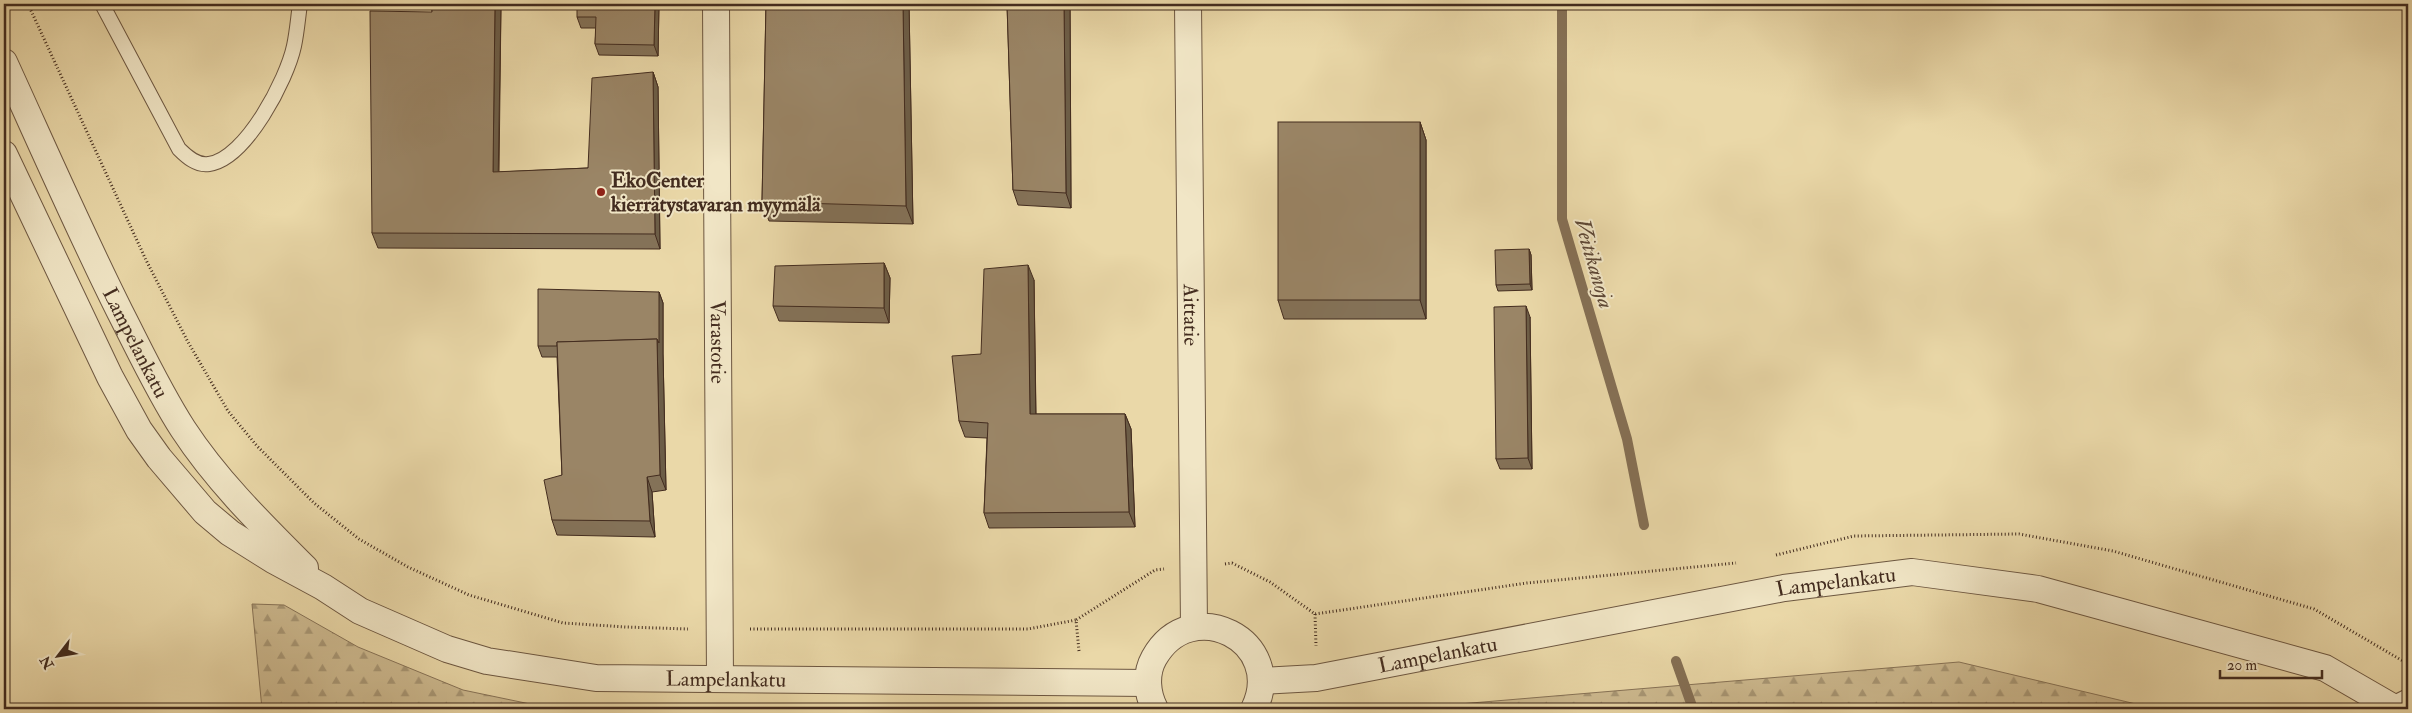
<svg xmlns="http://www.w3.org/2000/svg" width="2412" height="713" viewBox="0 0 2412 713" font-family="'IM FELL Double Pica',serif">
<defs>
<pattern id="forest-firs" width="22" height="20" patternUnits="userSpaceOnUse" patternTransform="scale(1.25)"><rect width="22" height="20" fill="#cebb91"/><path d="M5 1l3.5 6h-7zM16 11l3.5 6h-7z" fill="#a99876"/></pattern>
</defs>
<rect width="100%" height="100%" fill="#ead8a8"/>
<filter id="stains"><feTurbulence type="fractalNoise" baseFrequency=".004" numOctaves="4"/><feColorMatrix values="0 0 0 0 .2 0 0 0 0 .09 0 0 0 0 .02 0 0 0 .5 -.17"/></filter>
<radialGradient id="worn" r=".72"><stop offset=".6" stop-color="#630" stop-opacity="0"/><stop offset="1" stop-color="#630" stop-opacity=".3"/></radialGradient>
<!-- forest -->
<g fill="url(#forest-firs)" stroke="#887458">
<path d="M252 604 284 605 358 647 463 690 554 709H262Z"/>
<path d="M1959 662 2157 709H1400Z"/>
</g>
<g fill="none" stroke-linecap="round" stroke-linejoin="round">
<!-- stream -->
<g stroke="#857055" stroke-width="10">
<path d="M1562 4V219L1627 439 1644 525"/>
<path d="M1676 661 1693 709"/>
</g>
<defs>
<g id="service">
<path d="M102 4 179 149C187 157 197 166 209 164 246 159 287 79 294 46 297 32 298 18 300 4"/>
<path d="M2388 706 2408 696"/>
</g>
<g id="minor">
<path id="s1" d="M716 4 720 679"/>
<path id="s2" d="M1188 4 1194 627"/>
<path id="s3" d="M4 62C42 145 79 230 120 312 140 351 159 392 183 429 217 481 261 524 305 568"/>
<path id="s4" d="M4 154 110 377 139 430 159 458 205 512 230 533 273 560 323 587 360 611 447 649 487 661 596 678 1147 683"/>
<path id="s5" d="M1261 681 1316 678 1784 588 1912 572 2038 589 2325 668 2396 709"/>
<path d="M1155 709C1147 694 1145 674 1154 658 1191 592 1287 641 1254 709"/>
</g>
</defs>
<!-- service casing -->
<use href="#service" stroke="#6d5741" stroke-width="16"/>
<!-- minor casing -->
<use href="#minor" stroke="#6d5741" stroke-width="28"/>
<!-- path -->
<g stroke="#432c1f" stroke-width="3" stroke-dasharray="1 2.5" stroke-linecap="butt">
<path d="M28 4 146 260 188 342 228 411 257 446 314 503 359 539 408 567 469 595 563 623 626 627 688 629"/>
<path d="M1776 555 1854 536 2019 534 2113 551 2314 609 2408 664"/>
<path d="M1225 564 1232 563 1270 582 1315 614 1527 583 1736 563"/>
<path d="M1315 614 1316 646"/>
<path d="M750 629H1028L1076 620"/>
<path d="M1079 651 1076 620 1155 570 1164 569"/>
</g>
<!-- service -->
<use href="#service" stroke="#f1e6c6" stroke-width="14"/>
<!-- minor -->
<use href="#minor" stroke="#f1e6c6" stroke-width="26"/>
</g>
<!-- wall -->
<g fill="#847258" stroke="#432c1f">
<path d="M432 4H501L499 172 588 168 653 72 658 87 660 249 378 248 372 233 432 12Z"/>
<path d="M659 4 658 56 599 55 595 44 596 28H581L577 17Z"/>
<path d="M766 4H909L913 224 769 221 762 202Z"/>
<path d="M1007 4H1070L1071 208 1018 205 1013 190Z"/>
<path d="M1420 122 1426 140V319H1284L1278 300Z"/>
<path d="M1529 249 1531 255 1532 290 1498 291 1496 285Z"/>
<path d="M884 263 890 278 889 323 779 321 773 306Z"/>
<path d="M1034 280 1036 414H1125L1131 429 1135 527 989 528 984 513 987 438 965 437 959 421 981 354Z"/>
<path d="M659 292 663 303V354L666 490 652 492 655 537 557 535 552 520 562 475 557 357H542L538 346Z"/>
<path d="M1530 317 1532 469H1500L1496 459Z"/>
</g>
<!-- shaded-wall -->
<g fill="#6c5d47" stroke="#432c1f">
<path d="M495 4H501L498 187 493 172Z"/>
<path d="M655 4H659L658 56 654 45Z"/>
<path d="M903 4H909L913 224 906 206Z"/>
<path d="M1064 4H1070L1071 208 1066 193Z"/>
<path d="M653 72 658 87 660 249 655 234Z"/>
<path d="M1420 122 1426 140V319L1420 300Z"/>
<path d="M1529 249 1531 255 1532 290 1530 284Z"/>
<path d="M884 263 890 278 889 323 884 308Z"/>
<path d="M1028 265 1034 280 1036 429 1030 414Z"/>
<path d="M659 292 663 303V354L666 490 660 475 657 339Z"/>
<path d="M1526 306 1530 317 1532 469 1528 458Z"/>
<path d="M1125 414 1131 429 1135 527 1129 512Z"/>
<path d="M647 477 652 492 655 537 650 521Z"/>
</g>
<!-- building -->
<g fill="#9a8566" stroke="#432c1f">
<path d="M432 4H495L493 172 588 168 592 78 653 72 655 234 372 233 370 11 432 12Z"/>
<path d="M577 4H655L654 45 595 44 596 17H577Z"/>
<path d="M766 4H903L906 206 762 202Z"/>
<path d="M1007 4H1064L1066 193 1013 190Z"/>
<rect x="1278" y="122" width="142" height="178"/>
<path d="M1529 249 1530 284 1496 285 1495 250Z"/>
<path d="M884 263V308L773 306 775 266Z"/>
<path d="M1028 265 1030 414H1125L1129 512 984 513 988 423 959 421 952 356 981 354 984 269Z"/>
<path d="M538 289 659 292V343L657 339 557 342V346H538Z"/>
<path d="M1526 306 1528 458 1496 459 1494 307Z"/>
<path d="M657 339 660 475 647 477 650 521 552 520 544 480 562 475 557 342Z"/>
</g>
<!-- markers -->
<circle fill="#8f2418" stroke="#f1e6c6" stroke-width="2" cx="601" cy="192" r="5"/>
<g text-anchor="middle" stroke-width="4" stroke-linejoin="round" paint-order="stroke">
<!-- poi labels -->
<g font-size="21" font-weight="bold" fill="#432c1f" stroke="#f1e6c6" text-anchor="start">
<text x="611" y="187">EkoCenter<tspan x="611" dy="24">kierrätystavaran myymälä</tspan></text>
</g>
<!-- street labels -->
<g font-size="21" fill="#432c1f" stroke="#f1e6c6">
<text dy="7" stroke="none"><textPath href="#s2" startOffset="311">Aittatie</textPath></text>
<text dy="7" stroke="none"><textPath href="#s3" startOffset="310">Lampelankatu</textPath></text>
<text dy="7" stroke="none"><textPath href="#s1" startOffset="338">Varastotie</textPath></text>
<text dy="7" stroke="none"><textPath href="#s5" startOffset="584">Lampelankatu</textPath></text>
<text dy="7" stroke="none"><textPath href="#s5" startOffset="179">Lampelankatu</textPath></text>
<text dy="7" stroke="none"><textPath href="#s4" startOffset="974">Lampelankatu</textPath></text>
</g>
<!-- water labels -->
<g font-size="22" font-style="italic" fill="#5e4836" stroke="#f1e6c6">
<text transform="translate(1595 263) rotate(74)" y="8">Veitikanoja</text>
</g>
</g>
<!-- margin -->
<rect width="2412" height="713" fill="none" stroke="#ead8a8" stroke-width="20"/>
<rect x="5" y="5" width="2402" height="703" fill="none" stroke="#432c1f" stroke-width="2.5"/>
<rect x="10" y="10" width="2392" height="693" fill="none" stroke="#432c1f"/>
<!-- north arrow -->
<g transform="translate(58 656) rotate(239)" stroke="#f1e6c6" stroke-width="4" paint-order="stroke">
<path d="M0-4L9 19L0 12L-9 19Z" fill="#432c1f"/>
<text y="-8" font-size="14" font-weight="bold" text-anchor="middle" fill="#432c1f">N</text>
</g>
<!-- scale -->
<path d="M2220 670v8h102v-8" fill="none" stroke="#432c1f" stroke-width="2.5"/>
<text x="2227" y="670" font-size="15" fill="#432c1f" stroke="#f1e6c6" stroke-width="4" paint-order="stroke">20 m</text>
<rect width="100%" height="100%" filter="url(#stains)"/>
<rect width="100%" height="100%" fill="url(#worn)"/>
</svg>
